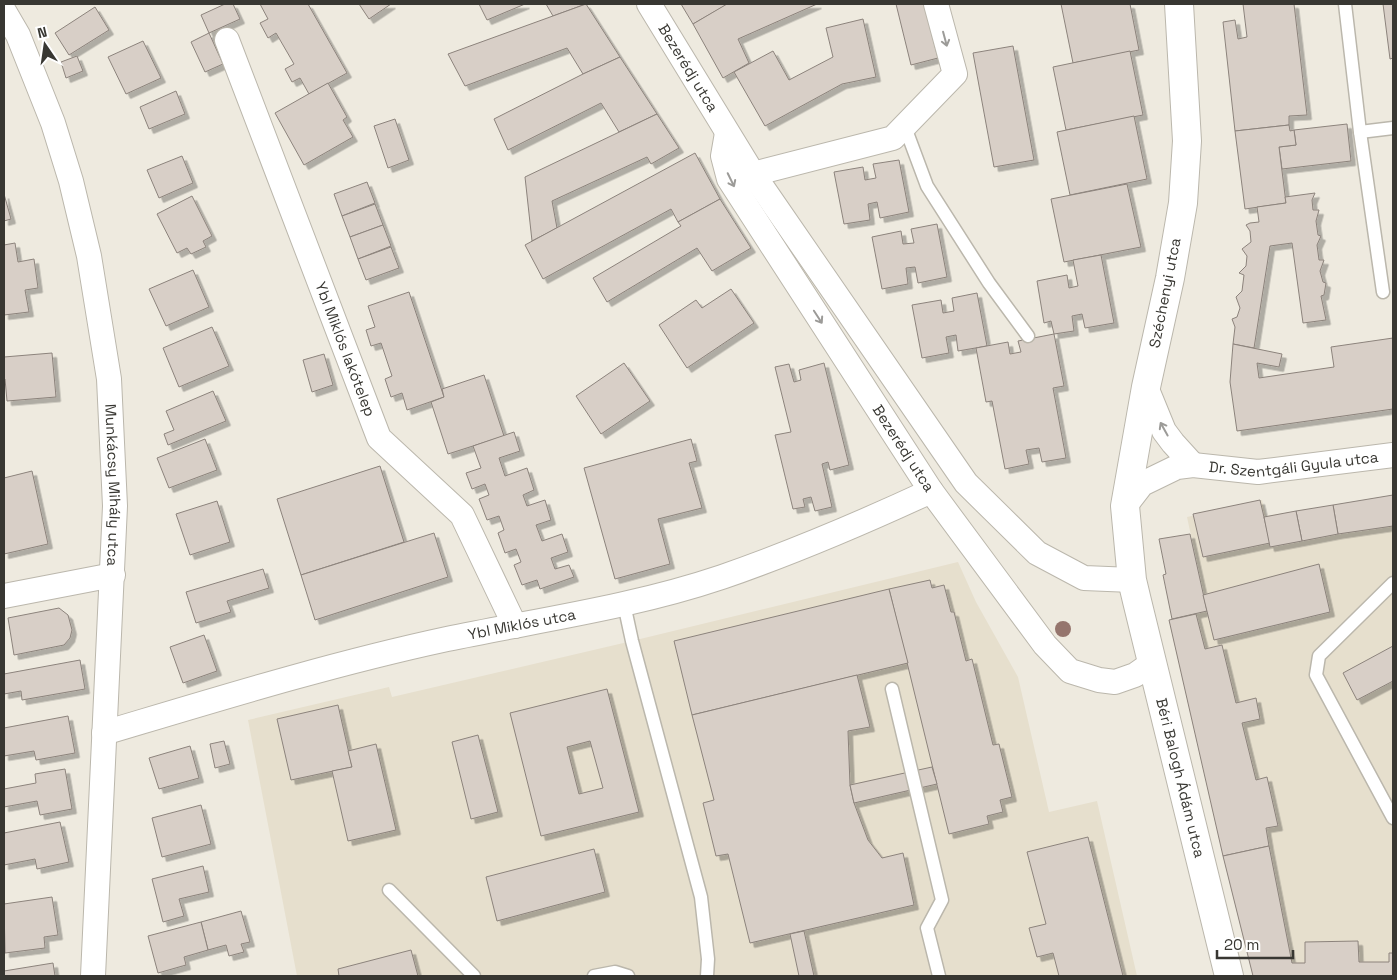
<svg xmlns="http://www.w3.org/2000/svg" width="1397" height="980" viewBox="0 0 1397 980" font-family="'Space Grotesk',sans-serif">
<defs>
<filter id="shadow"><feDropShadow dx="4.5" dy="4.5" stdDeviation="0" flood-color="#0004"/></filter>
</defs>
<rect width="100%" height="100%" fill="#eeeadf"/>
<!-- built -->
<g fill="#e6dfcd">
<path d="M1393 496V976H1253L1223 856 1169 620 1207 611 1187 517 1262 500 1266 516Z"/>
<path d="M958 562 976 602 1018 677 1049 812 1097 801 1137 976H297L248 720 389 687 392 697 632 641Z"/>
</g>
<!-- building -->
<g fill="#d8cfc7" stroke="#8c837c" fill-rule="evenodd" filter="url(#shadow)">
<path d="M225 4H233L240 19 209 33 201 15Z"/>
<path d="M260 4H308L347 73 309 94 300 78 292 82 285 69 294 64 276 33 268 38 260 23 268 19Z"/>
<path d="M359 4H391L369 19Z"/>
<path d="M479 4H525L487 20Z"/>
<path d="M546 4H586L553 16Z"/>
<path d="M586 4 620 57 583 74 567 48 465 86 448 54Z"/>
<path d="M681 4H725L726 5 693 24Z"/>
<path d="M727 4H817L738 39 749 63 723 78 693 24Z"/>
<path d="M896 4H924L938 58 911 65Z"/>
<path d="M1061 4H1130L1139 50 1073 63Z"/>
<path d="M1243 4H1294L1307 115 1289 116V125L1235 131 1223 22 1235 20 1238 39 1247 37Z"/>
<path d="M1383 4H1393V58L1390 59Z"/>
<path d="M95 7 109 30 69 55 55 33Z"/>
<path d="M863 19 876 77 842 84 765 126 734 72 773 51 789 80 833 57 826 28Z"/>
<path d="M209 33 223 64 205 72 191 42Z"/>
<path d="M143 41 161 78 126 94 108 57Z"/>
<path d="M1013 46 1034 160 994 167 973 53Z"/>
<path d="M1130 51 1143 115 1066 130 1053 67Z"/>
<path d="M77 56 83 71 66 78 61 62Z"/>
<path d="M620 57 657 114 619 132 601 103 508 150 494 119 583 74Z"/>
<path d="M328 83 347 117 343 120 353 137 304 165 275 113Z"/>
<path d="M176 91 185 114 149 129 140 107Z"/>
<path d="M657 114 679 148 651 164 647 157 552 201 557 228 532 241 525 177Z"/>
<path d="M1134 116 1147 179 1070 195 1057 132Z"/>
<path d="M395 119 409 160 388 168 374 126Z"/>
<path d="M1347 124 1351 161 1282 169 1279 147 1296 145 1294 130Z"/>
<path d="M1289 125 1290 131 1294 130 1296 145 1279 147 1286 203 1245 209 1235 131Z"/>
<path d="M695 153 720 199 678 222 671 209 543 279 525 245Z"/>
<path d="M182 156 193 183 159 198 147 170Z"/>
<path d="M899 160 909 212 880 218 877 202 868 204 870 220 844 224 834 172 863 167 865 180 876 178 873 164Z"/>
<path d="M367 182 375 203 342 216 334 194Z"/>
<path d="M1127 184 1141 247 1064 262 1051 199Z"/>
<path d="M1315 193 1312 200 1313 210H1319L1316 221 1318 235 1321 236 1317 245 1319 260H1324L1320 271 1323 282 1326 283 1324 295 1321 296 1326 320 1303 323 1292 243 1270 246 1254 348 1233 344 1235 327 1232 319 1237 317 1240 308 1236 297 1242 291 1244 275 1239 273 1246 266 1247 256 1242 249 1251 242 1250 231 1246 225 1250 223 1259 222 1257 207 1286 203 1285 197Z"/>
<path d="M4 194 11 219 4 221Z"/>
<path d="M192 196 212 236 203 241 206 247 191 254 187 248 177 253 157 214Z"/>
<path d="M720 199 751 248 712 271 697 248 607 302 593 278 681 226 678 222Z"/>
<path d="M375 204 383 225 350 237 342 216Z"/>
<path d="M937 224 947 277 918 283 915 267 906 268 908 284 882 289 872 237 901 231 903 244 914 243 911 229Z"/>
<path d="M383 225 391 246 358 259 350 237Z"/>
<path d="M15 243 18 262 34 259 38 288 25 290 29 312 4 315V245Z"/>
<path d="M391 247 399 268 366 280 358 259Z"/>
<path d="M1101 255 1114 323 1085 328 1082 314 1072 316 1074 331 1054 334 1051 321 1044 323 1037 281 1067 275 1069 288 1078 286 1073 260Z"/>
<path d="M193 270 209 307 166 326 149 289Z"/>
<path d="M731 289 754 323 687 368 659 325 696 300 702 308Z"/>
<path d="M409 292 444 397 407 410 402 393 391 397 385 379 392 376 381 343 371 346 366 330 375 327 368 306Z"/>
<path d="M977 293 987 346 958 351 956 335 946 337 949 353 922 358 912 305 941 300 943 313 954 311 952 298Z"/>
<path d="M212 327 229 366 179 387 163 348Z"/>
<path d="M1054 334 1064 386 1053 388 1066 458 1042 462 1039 448 1026 450 1029 464 1005 469 992 401 986 402 976 348 1008 342 1010 354 1021 352 1018 341Z"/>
<path d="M1393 338V409L1237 431 1230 382 1233 344 1282 354 1279 367 1257 363 1259 378 1334 367 1331 347Z"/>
<path d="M52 353 56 397 7 401 5 379H4V357Z"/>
<path d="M324 354 333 385 312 392 303 360Z"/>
<path d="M624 363 650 401 601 434 576 396Z"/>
<path d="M824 363 849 465 830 470 828 462 822 464 832 507 815 511 811 497 803 499 805 507 793 509 775 435 791 432 775 367 789 364 794 382 801 380 799 370Z"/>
<path d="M484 375 504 436 448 454 431 402 444 397 442 389Z"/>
<path d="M213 391 226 421 168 445 164 434 174 430 166 411Z"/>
<path d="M514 432 520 451 499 458 505 476 527 468 534 490 523 495 527 506 545 500 551 520 536 525 542 541 562 534 568 552 551 558 555 569 569 565 574 577 540 589 537 580 522 585 514 565 521 562 516 549 505 553 498 533 504 530 499 516 487 520 479 499 489 495 485 484 472 489 466 473 481 468 473 446Z"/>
<path d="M205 439 217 470 169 488 157 458Z"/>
<path d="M691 439 697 461 689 463 702 508 658 519 670 564 615 579 584 468Z"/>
<path d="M380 466 404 542 301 575 277 499Z"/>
<path d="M32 471 48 544 4 554V478Z"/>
<path d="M1393 495V526L1338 534 1333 505Z"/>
<path d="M1260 500 1270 543 1203 557 1193 514Z"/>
<path d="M217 501 230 542 190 555 176 514Z"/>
<path d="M1333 505 1338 534 1302 541 1296 511Z"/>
<path d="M1296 511 1302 541 1270 547 1264 517Z"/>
<path d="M434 533 448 577 315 620 301 575Z"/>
<path d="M1190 534 1207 611 1172 619 1163 575 1166 574 1159 539Z"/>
<path d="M1319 564 1330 612 1214 640 1203 595Z"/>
<path d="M263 569 269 588 227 601 231 612 196 623 186 592Z"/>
<path d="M930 580 932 588 944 585 951 612H954L966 661 972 659 993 745 999 744 1012 797 1000 800 1003 812 987 816 989 824 949 834 889 589Z"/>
<path d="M889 589 908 663 692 715 674 641Z"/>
<path d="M59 608 68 615 72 630 70 638 64 645 14 655 8 618Z"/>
<path d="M1196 614 1205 649 1222 645 1236 703 1256 698 1260 719 1242 723 1256 780 1267 777 1278 826 1266 828 1269 846 1223 856 1169 620Z"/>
<path d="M204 635 217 671 183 683 170 647Z"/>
<path d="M1393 646V681L1357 700 1343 673Z"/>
<path d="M80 660 85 689 22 700 21 691 4 694V674Z"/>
<path d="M857 675 870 727 848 731 850 785 854 803 868 840 882 858 903 853 914 905 750 943 728 854 716 856 703 803 714 800 692 715Z"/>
<path d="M607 689 639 812 541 836 510 713ZM590 741 603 788 579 794 567 747Z"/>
<path d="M338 705 352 767 291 780 277 719Z"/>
<path d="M68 716 75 753 36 760 34 751 4 756V728Z"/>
<path d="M478 735 498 812 471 819 452 742Z"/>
<path d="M224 741 230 764 215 768 210 744Z"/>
<path d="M376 744 396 830 348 841 332 771 352 767 348 751Z"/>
<path d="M190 746 199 778 159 789 149 758Z"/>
<path d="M932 767 937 784 854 803 850 785Z"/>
<path d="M65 769 72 809 40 815 37 801 4 807V789L36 783 35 774Z"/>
<path d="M201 805 211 844 162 857 152 818Z"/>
<path d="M60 822 69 862 37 869 35 859 4 865V833Z"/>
<path d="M1088 837 1123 976H1059L1053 953 1037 957 1029 928 1046 924 1027 852Z"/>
<path d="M1269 846 1292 963H1305V942L1358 941 1359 962H1389V953H1393V976H1253L1223 856Z"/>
<path d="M594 849 605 892 497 921 486 877Z"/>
<path d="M203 866 209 892 179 899 184 916 163 922 152 879Z"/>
<path d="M52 897 58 935 44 937 45 948 5 953 4 904Z"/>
<path d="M241 911 250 942 241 944 244 952 229 956 226 945 208 950 201 922Z"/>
<path d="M201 922 208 950 184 957 186 965 158 973 148 936Z"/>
<path d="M804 931 814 976H799L790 934Z"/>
<path d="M411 950 418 976H339L338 969Z"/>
<path d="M53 963 55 976H4V971Z"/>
</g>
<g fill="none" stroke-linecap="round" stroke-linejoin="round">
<defs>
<g id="lane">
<path d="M1345 4 1360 132 1383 292"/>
<path d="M905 127 927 186 989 283 1028 336"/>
<path d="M1360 132 1393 128"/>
<path d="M1393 583 1319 656 1316 675 1393 818"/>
<path d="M624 604 632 641 701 897 708 959 707 976"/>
<path d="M892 689 942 900 927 928 939 976"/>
<path d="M389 890 474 976"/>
<path d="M594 976 615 972 628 976"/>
</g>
<g id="street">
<path id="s1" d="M649 4 753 174 966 483 1037 553 1084 578 1132 580"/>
<path id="s2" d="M4 11 18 35 53 123 71 181 89 256 109 379 115 506 93 976"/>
<path id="s3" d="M227 40 379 438 462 515 515 626"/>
<path id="s4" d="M727 133 723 156 729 179 931 491 1045 645 1070 671 1099 680 1115 682 1135 675 1152 663"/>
<path d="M753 174 893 138 955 74 936 4"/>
<path d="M1146 387 1164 431 1173 443 1193 465"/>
<path id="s5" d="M1125 506 1142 484 1177 467 1193 465 1258 472 1393 455"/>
<path d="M4 596 113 575"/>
<path id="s6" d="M104 733C218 699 331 664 447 639 539 620 633 607 722 577 794 552 862 523 931 491"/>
</g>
<g id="secondary">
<path id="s7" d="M1179 4 1187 141 1183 203 1170 278 1146 387 1125 506 1132 580 1137 601 1229 976"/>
</g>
</defs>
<!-- lane casing -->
<use href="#lane" stroke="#bbb7ac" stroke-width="15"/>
<!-- street casing -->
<use href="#street" stroke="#bbb7ac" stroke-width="26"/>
<!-- secondary casing -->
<use href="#secondary" stroke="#bbb7ac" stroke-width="30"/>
<!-- lane -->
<use href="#lane" stroke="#fff" stroke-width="12"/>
<!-- street -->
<use href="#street" stroke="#fff" stroke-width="24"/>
<!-- secondary -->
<use href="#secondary" stroke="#fff" stroke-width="28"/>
</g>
<!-- trees -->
<circle fill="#95756d" cx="1063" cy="629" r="8"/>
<!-- one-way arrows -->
<defs><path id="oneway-shaft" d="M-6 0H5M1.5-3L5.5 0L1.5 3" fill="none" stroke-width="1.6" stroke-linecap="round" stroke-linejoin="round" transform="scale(1.25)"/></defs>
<g stroke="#9c9b98">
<use href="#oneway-shaft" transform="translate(945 39) rotate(75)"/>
<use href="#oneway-shaft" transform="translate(731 180) rotate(64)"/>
<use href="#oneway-shaft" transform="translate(818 317) rotate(57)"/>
<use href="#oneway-shaft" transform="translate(1164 429) rotate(-119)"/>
</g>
<g text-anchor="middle" stroke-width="5" stroke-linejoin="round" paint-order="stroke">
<!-- street labels -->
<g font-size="15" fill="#383732" stroke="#fff">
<text dy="5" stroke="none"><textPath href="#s1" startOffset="75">Bezerédj utca</textPath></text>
<text transform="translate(1165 293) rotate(-79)" y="5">Széchenyi utca</text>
<text dy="5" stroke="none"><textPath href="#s3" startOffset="331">Ybl Miklós lakótelep</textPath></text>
<text dy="5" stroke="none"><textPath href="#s4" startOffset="368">Bezerédj utca</textPath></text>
<text dy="5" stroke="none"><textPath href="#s5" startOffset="184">Dr. Szentgáli Gyula utca</textPath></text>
<text dy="5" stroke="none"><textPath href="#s2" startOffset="491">Munkácsy Mihály utca</textPath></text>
<text dy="5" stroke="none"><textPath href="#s6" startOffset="432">Ybl Miklós utca</textPath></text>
<text dy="5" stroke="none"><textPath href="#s7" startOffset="786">Béri Balogh Ádám utca</textPath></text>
</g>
</g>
<!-- border -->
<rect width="1397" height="980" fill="none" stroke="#383732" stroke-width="10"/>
<!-- north arrow -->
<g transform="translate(45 45) rotate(347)" stroke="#ffffff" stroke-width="4" paint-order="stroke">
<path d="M0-4L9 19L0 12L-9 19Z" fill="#383732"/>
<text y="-8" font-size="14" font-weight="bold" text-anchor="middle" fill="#383732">N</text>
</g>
<!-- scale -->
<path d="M1217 950v8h76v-8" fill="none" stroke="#383732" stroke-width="2.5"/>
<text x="1224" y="950" font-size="15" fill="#383732" stroke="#ffffff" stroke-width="4" paint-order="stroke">20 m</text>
</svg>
